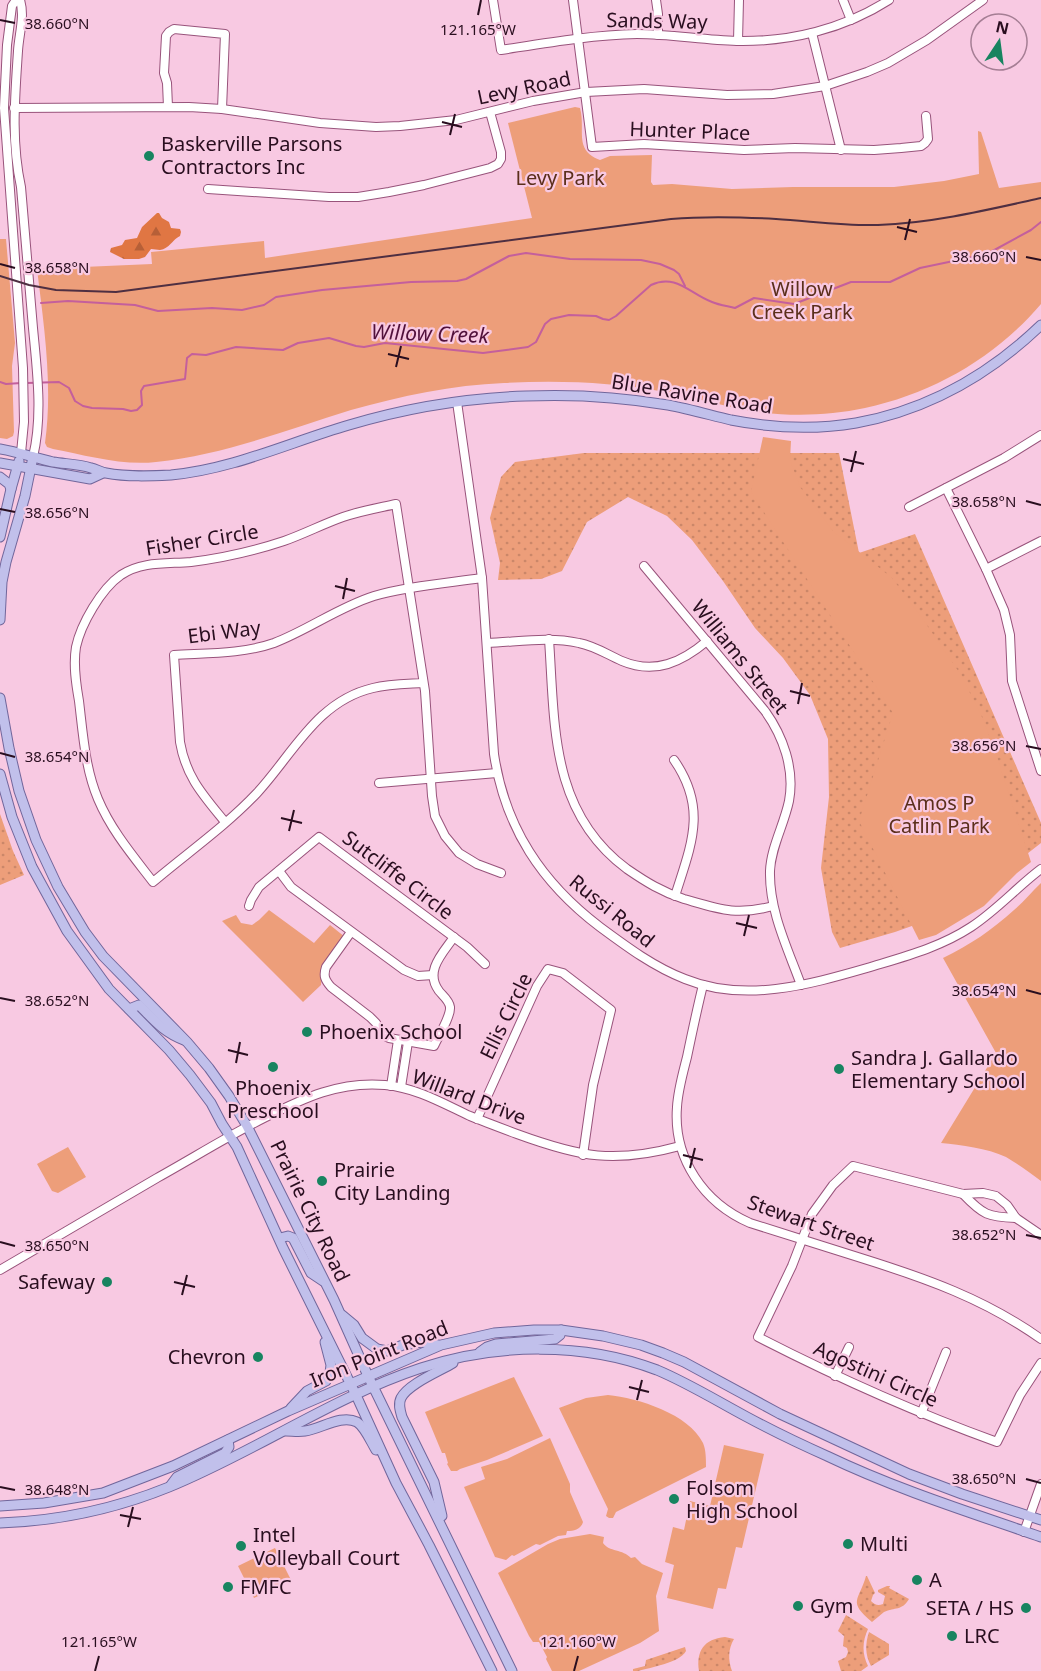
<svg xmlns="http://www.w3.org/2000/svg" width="1041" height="1671" viewBox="0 0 1041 1671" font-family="'Noto Sans',sans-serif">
<defs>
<pattern id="grass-dots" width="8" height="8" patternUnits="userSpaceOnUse" patternTransform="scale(1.5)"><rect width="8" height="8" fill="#ed9e7a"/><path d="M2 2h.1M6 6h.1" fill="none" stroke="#cb8769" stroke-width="1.8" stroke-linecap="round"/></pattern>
<pattern id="forest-firs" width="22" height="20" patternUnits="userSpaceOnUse" patternTransform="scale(1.5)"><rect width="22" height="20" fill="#e07643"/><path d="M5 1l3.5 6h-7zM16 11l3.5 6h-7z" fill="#b65f37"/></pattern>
</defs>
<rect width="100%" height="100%" fill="#f8c9e2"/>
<!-- grass -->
<g fill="url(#grass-dots)">
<path d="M584 453H839L859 553 915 534 1041 823V843L954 911 895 932 840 948 832 932 821 868 829 797 828 739 810 695 783 658 755 628 723 581 692 540 667 516 628 497 587 522 562 571 541 579 498 580 500 563 490 518 501 477 515 462Z"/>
<path d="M0 814 13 851 24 875 0 885Z"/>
<path d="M866 1576H867L875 1593 873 1595 871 1601C875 1605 878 1606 883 1604L885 1596 878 1592V1590L887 1586H890L889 1588 909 1599C902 1611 895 1607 884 1612 880 1615 876 1619 872 1622 847 1601 859 1601 866 1576Z"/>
<path d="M846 1615 868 1629C862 1642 862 1654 868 1666L861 1671H841L838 1661 846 1657 848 1652 847 1648 843 1646 844 1636 838 1631Z"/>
<path d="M869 1632 889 1644V1655L871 1666C865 1655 865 1644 869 1632Z"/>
<path d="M725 1637 734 1639C728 1649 728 1660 732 1671H699C696 1651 704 1639 725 1637Z"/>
<path d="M685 1647 686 1651C679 1663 652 1667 638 1671H633V1669L645 1666 646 1660Z"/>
</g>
<!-- forest -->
<path fill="url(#forest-firs)" d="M157 213H159L162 218 169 222 171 228 180 229 181 232 180 236C173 239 169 249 160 250 157 250 154 249 151 249L145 257 139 259H124L110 252 111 248 122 245 125 240 137 238 142 227Z"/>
<!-- park -->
<g fill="#ed9e7a">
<path d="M575 107 580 108C586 130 573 150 600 160L610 156 652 155 651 182 653 185 672 184 732 189 793 187H894L944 181 979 174 978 131 981 132 999 188 1041 182V304C996 357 934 393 865 408 827 416 785 417 746 410 719 405 692 397 665 392 612 382 558 380 504 383 453 385 401 396 351 410 286 430 224 455 156 462 122 466 85 455 53 449L47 447 45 443C53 386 44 326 37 269L152 264 151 252 264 241 265 258 532 218 508 123Z"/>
<path d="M0 239H6L15 343 12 366 14 432 13 436 7 439 0 438Z"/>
<path d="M763 437 791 441 790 460 800 487 833 531 892 578 922 618 961 675 982 717 995 751 1031 862 1017 873 984 906 936 935 919 940 859 821 893 713 751 492Z"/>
<path d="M1041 883V1181C1030 1173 1018 1164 1006 1157 987 1148 961 1145 941 1143L996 1053 943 958C970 945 992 930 1014 910 1024 902 1031 892 1041 883Z"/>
<path d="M269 910 314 943 330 925 345 937 322 969 321 985 303 1002 222 921 236 915 241 923 252 925 259 920Z"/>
<path d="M68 1147 86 1177 58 1193 52 1191 37 1164Z"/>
<path d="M514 1377 543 1436 487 1460 460 1469 457 1471H451L447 1464 448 1463 445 1453H442L425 1412Z"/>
<path d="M608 1395C638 1398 689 1414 703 1443 706 1450 706 1459 706 1467L616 1512 613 1518H609L606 1516 608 1509 559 1408 586 1398Z"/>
<path d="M550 1438 570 1484V1492L583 1522C581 1529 575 1531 567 1531L566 1535 558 1536 540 1545 536 1544 514 1556 512 1555 506 1560 495 1557 464 1487 485 1479 481 1467 507 1459Z"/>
<path d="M724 1445 764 1454 742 1548 736 1547 726 1589 718 1588 713 1609 667 1598 674 1565 665 1562 673 1527 684 1530 690 1501 710 1506Z"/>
<path d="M590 1534 604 1537 603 1543C609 1552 623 1549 631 1558L635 1557 642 1564 663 1573 656 1596 659 1631 640 1643 579 1671H552L546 1659 547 1657 539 1642H533L529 1636 498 1573 548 1544 560 1539Z"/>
<path d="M275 1548 291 1580 254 1598 238 1566Z"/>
</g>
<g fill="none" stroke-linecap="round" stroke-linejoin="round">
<!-- stream -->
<g stroke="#c45f9c" stroke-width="2">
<path d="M41 303 68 301 135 305 158 311 212 308 242 310 264 305 276 297 322 290 411 282 457 281 466 279 509 256 526 253 570 259 641 260 660 264 674 270 679 274 685 286"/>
<path d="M0 382 6 384 21 383"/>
<path d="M27 383 59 382 69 388 75 401 83 406 92 408 123 409 131 411 137 410 142 405 141 391 144 386 185 379 187 358 192 354 206 355 236 347 283 350 298 343 329 338 356 346 364 347 385 343 483 353 528 347 536 342 545 324 551 319 569 315 596 316 603 319 609 320 616 316 651 285C676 273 690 294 712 302 719 305 727 306 735 308L754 298 794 304 851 282H890L920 268 987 254 1031 230 1041 222"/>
</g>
<defs>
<g id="minor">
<path d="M16 0 12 6 7 45 4 108 23 368 24 422 21 453"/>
<path d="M20 0C25 16 19 34 18 51 15 97 11 141 21 187 25 234 29 281 33 328 37 371 43 415 33 457"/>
<path d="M493 0 501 50C546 43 591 35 637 34 670 34 703 40 737 41 790 42 844 29 889 0"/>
<path d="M573 0 592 147 644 144 744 150 795 148 874 150 901 148 921 146 925 143 928 139 926 116"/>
<path d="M656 0 658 14V35"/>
<path d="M843 0 851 20"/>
<path d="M812 33 841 150"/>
<path d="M738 41 739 0"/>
<path d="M168 107 167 83 164 73 166 36 169 32 174 29 225 34 222 109"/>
<path d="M14 108 189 107 222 109 320 123 376 127 400 126 456 120 533 101 586 92 644 89 727 95 773 94 825 86 867 72 888 63 927 40 983 0"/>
<path d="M208 189 329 197H358L389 192 424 185 490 168 498 164 501 159V152L490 112"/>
<path d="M457 402 482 578 494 754C505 828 542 883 600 927 627 947 654 967 685 979 744 1003 808 985 867 968 903 957 939 948 971 927 997 910 1017 887 1041 869"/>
<path d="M946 488 986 569 1004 610 1010 635 1012 681 1041 771"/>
<path d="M909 507 1004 458 1041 435"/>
<path d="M644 566 765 711C783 736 795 769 789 801 784 825 771 847 770 871 769 911 788 949 801 985"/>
<path d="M986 569 1041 541"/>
<path d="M549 639C555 726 550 812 627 869 646 882 662 892 684 899 719 909 736 916 773 906"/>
<path d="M487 643C517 642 549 636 579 643 595 646 608 655 622 661 655 675 682 662 707 641"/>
<path d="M423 683C407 684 389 684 373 688 317 701 293 754 257 793 227 825 186 854 153 882 133 856 111 830 98 799 85 768 83 734 79 701 76 684 73 665 76 647 81 624 101 589 121 575 142 561 167 564 191 562 223 558 254 551 284 541 304 534 323 524 343 517 360 511 378 508 396 504L425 691 432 796 435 816 445 836 459 853 477 864 501 873"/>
<path d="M674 760C708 809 691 845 675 896"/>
<path d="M379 783 497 773"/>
<path d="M225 822C203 795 186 777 180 742L174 655C206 653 243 654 274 643 308 630 339 607 374 596 407 586 448 583 482 578"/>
<path d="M279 871 291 887 404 970 418 976 433 975"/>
<path d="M249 906 251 900 259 887 319 837 467 947 485 964"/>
<path d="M351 932 326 967C323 976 325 980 331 987L370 1017 376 1023 383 1035 389 1038 434 1046C438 1037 451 1016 450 1007 449 1000 443 996 439 991 424 971 443 953 454 937"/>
<path d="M703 985C697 1009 692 1033 687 1057 683 1073 678 1090 677 1107 673 1159 704 1203 750 1223 787 1235 824 1246 861 1258 925 1278 985 1299 1041 1339"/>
<path d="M391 1086 398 1040"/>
<path d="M401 1087 408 1042"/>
<path d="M477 1119 537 986 548 969 563 973 611 1010 593 1085 583 1155"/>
<path d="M963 1194C983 1215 988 1217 1016 1218"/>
<path d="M1041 1235 1016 1218 1007 1205 996 1196 983 1193 963 1194 853 1166 833 1185 812 1214 792 1266 758 1337C836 1377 914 1412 997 1442L1020 1395 1041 1363"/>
<path d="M0 1270C52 1239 105 1209 157 1178 193 1158 228 1136 264 1118 304 1098 339 1081 385 1085 417 1088 442 1103 470 1116 485 1122 501 1128 517 1134 580 1157 614 1164 680 1146"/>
<path d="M835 1376 849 1347"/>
<path d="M921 1414 946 1352"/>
<path d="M1024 1532 1041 1484"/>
</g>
<g id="major">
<path d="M0 449C18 452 35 458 53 462 65 464 79 464 91 468 96 469 101 472 106 473 127 477 150 476 171 475 234 469 290 442 349 425 406 408 467 398 526 396 573 394 621 397 668 405 689 409 710 415 731 420 772 428 815 430 856 423 927 410 989 375 1041 325"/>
<path d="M0 463 90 479 103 473"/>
<path d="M0 477 9 484 11 489"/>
<path d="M0 537 11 489 19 461"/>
<path d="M0 620 2 582 6 562 25 496 33 457"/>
<path d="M0 698 9 748 19 791 36 840 58 887 85 932 103 956 187 1042 209 1068 229 1096 247 1126 334 1300 368 1376 512 1671"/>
<path d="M0 774 12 817 32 867 67 931 109 989 169 1050 190 1075 211 1103 222 1124 237 1147 283 1248 356 1395 396 1483 429 1545 492 1671"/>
<path d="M129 1009 139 1005C154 1020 163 1032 184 1040"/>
<path d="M280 1238 288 1236 293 1238 311 1273 323 1281"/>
<path d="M342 1315 354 1325 362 1338 377 1349 387 1351 403 1345 422 1342 438 1345"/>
<path d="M480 1352 487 1347 496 1344 555 1339 560 1335 561 1330"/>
<path d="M291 1408 307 1391 326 1381 330 1373 331 1365 325 1342"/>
<path d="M286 1431C292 1431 299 1432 305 1431 321 1429 341 1414 357 1422 365 1427 371 1442 376 1450"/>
<path d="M171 1485 177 1477 225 1453 229 1447 228 1440"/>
<path d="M0 1506 44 1503 103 1493 173 1466 288 1411 441 1345 494 1333 534 1330H561L603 1336 641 1345 663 1353 684 1362 780 1414 909 1474 962 1494 1041 1520"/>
<path d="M442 1516 434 1482 402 1417C400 1410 398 1404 401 1398 408 1384 440 1371 453 1363"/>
<path d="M0 1523C58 1521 115 1509 169 1487 255 1452 333 1397 421 1368 495 1343 585 1342 657 1370 688 1383 717 1401 747 1417 773 1431 800 1444 827 1456 896 1489 969 1512 1041 1537"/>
</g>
</defs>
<!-- minor casing -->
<use href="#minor" stroke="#98537b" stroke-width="10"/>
<!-- major casing -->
<use href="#major" stroke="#71669b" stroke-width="11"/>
<!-- minor -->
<use href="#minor" stroke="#fff" stroke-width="8"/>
<!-- major -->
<use href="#major" stroke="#c1c0eb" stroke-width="9"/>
<!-- rail -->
<path stroke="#4e2f42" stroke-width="2" d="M0 276 29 285 56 290 116 292 671 219C706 216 741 217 776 219 810 221 844 226 878 225 933 223 987 210 1041 198"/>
</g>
<!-- ticks -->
<path fill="none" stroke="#290e1f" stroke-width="2" d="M478 15 481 0M0 20 15 23M442 122 462 127M450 135 455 114M897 227 917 232M905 240 910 219M1026 257 1041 260M0 264 15 268M388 354 409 359M396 367 401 346M843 459 864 464M851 472 856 451M1026 501 1041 505M0 509 15 512M335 586 355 591M343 599 347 578M790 691 810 696M798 704 802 683M1026 746 1041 749M0 753 15 757M281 818 302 823M289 831 294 810M736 923 757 928M744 936 749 915M1026 990 1041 994M0 998 15 1001M228 1050 248 1055M236 1063 240 1042M683 1155 703 1160M690 1168 695 1148M1026 1235 1041 1238M0 1242 15 1246M174 1282 195 1287M182 1295 187 1275M629 1387 649 1392M637 1400 642 1380M1026 1479 1041 1483M0 1487 15 1490M120 1515 141 1519M128 1527 133 1507M95 1671 99 1656M574 1671 578 1656"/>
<!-- markers -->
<g fill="#188460" stroke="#f8c9e2" stroke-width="2">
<circle cx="149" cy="156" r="6"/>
<circle cx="307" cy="1032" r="6"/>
<circle cx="273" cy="1067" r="6"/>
<circle cx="839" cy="1069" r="6"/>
<circle cx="322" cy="1181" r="6"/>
<circle cx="107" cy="1282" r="6"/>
<circle cx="258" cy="1357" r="6"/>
<circle cx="674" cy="1499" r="6"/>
<circle cx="848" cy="1544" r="6"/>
<circle cx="241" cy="1546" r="6"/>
<circle cx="917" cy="1580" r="6"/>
<circle cx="228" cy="1587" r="6"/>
<circle cx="798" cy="1606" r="6"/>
<circle cx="1026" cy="1608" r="6"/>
<circle cx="952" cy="1636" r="6"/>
</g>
<g text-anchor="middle" stroke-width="4.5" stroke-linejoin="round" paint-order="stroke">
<!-- street labels -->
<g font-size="20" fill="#290e1f" stroke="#f8c9e2">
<text transform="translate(657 21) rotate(1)" y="7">Sands Way</text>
<text transform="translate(524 88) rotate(-12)" y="7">Levy Road</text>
<text transform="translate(690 131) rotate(2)" y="7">Hunter Place</text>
<text transform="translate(692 394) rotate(9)" y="7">Blue Ravine Road</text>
<text transform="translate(202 540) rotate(-9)" y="7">Fisher Circle</text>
<text transform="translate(224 632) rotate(-7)" y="7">Ebi Way</text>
<text transform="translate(740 657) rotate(51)" y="7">Williams Street</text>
<text transform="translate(398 875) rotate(37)" y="7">Sutcliffe Circle</text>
<text transform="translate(612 911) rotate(39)" y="7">Russi Road</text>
<text transform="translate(506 1016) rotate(-64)" y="7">Ellis Circle</text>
<text transform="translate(469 1097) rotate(21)" y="7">Willard Drive</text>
<text transform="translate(310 1211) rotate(64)" y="7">Prairie City Road</text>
<text transform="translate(811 1223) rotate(19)" y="7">Stewart Street</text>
<text transform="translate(379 1354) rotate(-22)" y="7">Iron Point Road</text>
<text transform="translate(876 1374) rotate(24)" y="7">Agostini Circle</text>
</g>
<!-- poi labels -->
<g font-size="20" fill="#290e1f" stroke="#f8c9e2" text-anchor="start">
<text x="161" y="151">Baskerville Parsons<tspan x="161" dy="23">Contractors Inc</tspan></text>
<text x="319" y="1039">Phoenix School</text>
<text x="851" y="1065">Sandra J. Gallardo<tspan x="851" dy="23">Elementary School</tspan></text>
<text x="273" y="1095" text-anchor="middle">Phoenix<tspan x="273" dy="23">Preschool</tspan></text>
<text x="334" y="1177">Prairie<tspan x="334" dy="23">City Landing</tspan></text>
<text x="95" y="1289" text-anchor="end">Safeway</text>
<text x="246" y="1364" text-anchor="end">Chevron</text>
<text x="686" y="1495">Folsom<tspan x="686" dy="23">High School</tspan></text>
<text x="253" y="1542">Intel<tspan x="253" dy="23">Volleyball Court</tspan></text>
<text x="860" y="1551">Multi</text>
<text x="929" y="1587">A</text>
<text x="240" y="1594">FMFC</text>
<text x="810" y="1613">Gym</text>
<text x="1014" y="1615" text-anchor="end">SETA / HS</text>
<text x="964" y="1643">LRC</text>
</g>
<!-- park labels -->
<g font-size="20" fill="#5b2f1b" stroke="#f8c9e2">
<text x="560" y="185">Levy Park</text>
<text x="802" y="296">Willow<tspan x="802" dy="23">Creek Park</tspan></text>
<text x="939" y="810">Amos P<tspan x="939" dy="23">Catlin Park</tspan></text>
</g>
<!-- water labels -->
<g font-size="21" font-style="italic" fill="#51113b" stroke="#f8c9e2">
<text transform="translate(430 334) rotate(2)" y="7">Willow Creek</text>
</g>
</g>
<g font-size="15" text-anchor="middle" fill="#290e1f" stroke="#f8c9e2" stroke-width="4.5" stroke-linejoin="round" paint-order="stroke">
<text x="57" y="29">38.660°N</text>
<text x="478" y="35">121.165°W</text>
<text x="984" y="262">38.660°N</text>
<text x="57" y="273">38.658°N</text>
<text x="984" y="507">38.658°N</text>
<text x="57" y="518">38.656°N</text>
<text x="984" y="751">38.656°N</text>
<text x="57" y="762">38.654°N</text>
<text x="984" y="996">38.654°N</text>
<text x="57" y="1006">38.652°N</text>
<text x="984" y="1240">38.652°N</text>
<text x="57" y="1251">38.650°N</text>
<text x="984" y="1484">38.650°N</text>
<text x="57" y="1495">38.648°N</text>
<text x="99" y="1647">121.165°W</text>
<text x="578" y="1647">121.160°W</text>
</g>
<!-- north arrow -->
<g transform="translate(999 42) rotate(13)"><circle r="28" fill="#f8c9e2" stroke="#a57e94" stroke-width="1.5"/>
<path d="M0-4.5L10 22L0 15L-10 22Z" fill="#188460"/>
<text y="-9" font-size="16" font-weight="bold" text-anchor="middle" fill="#290e1f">N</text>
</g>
</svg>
